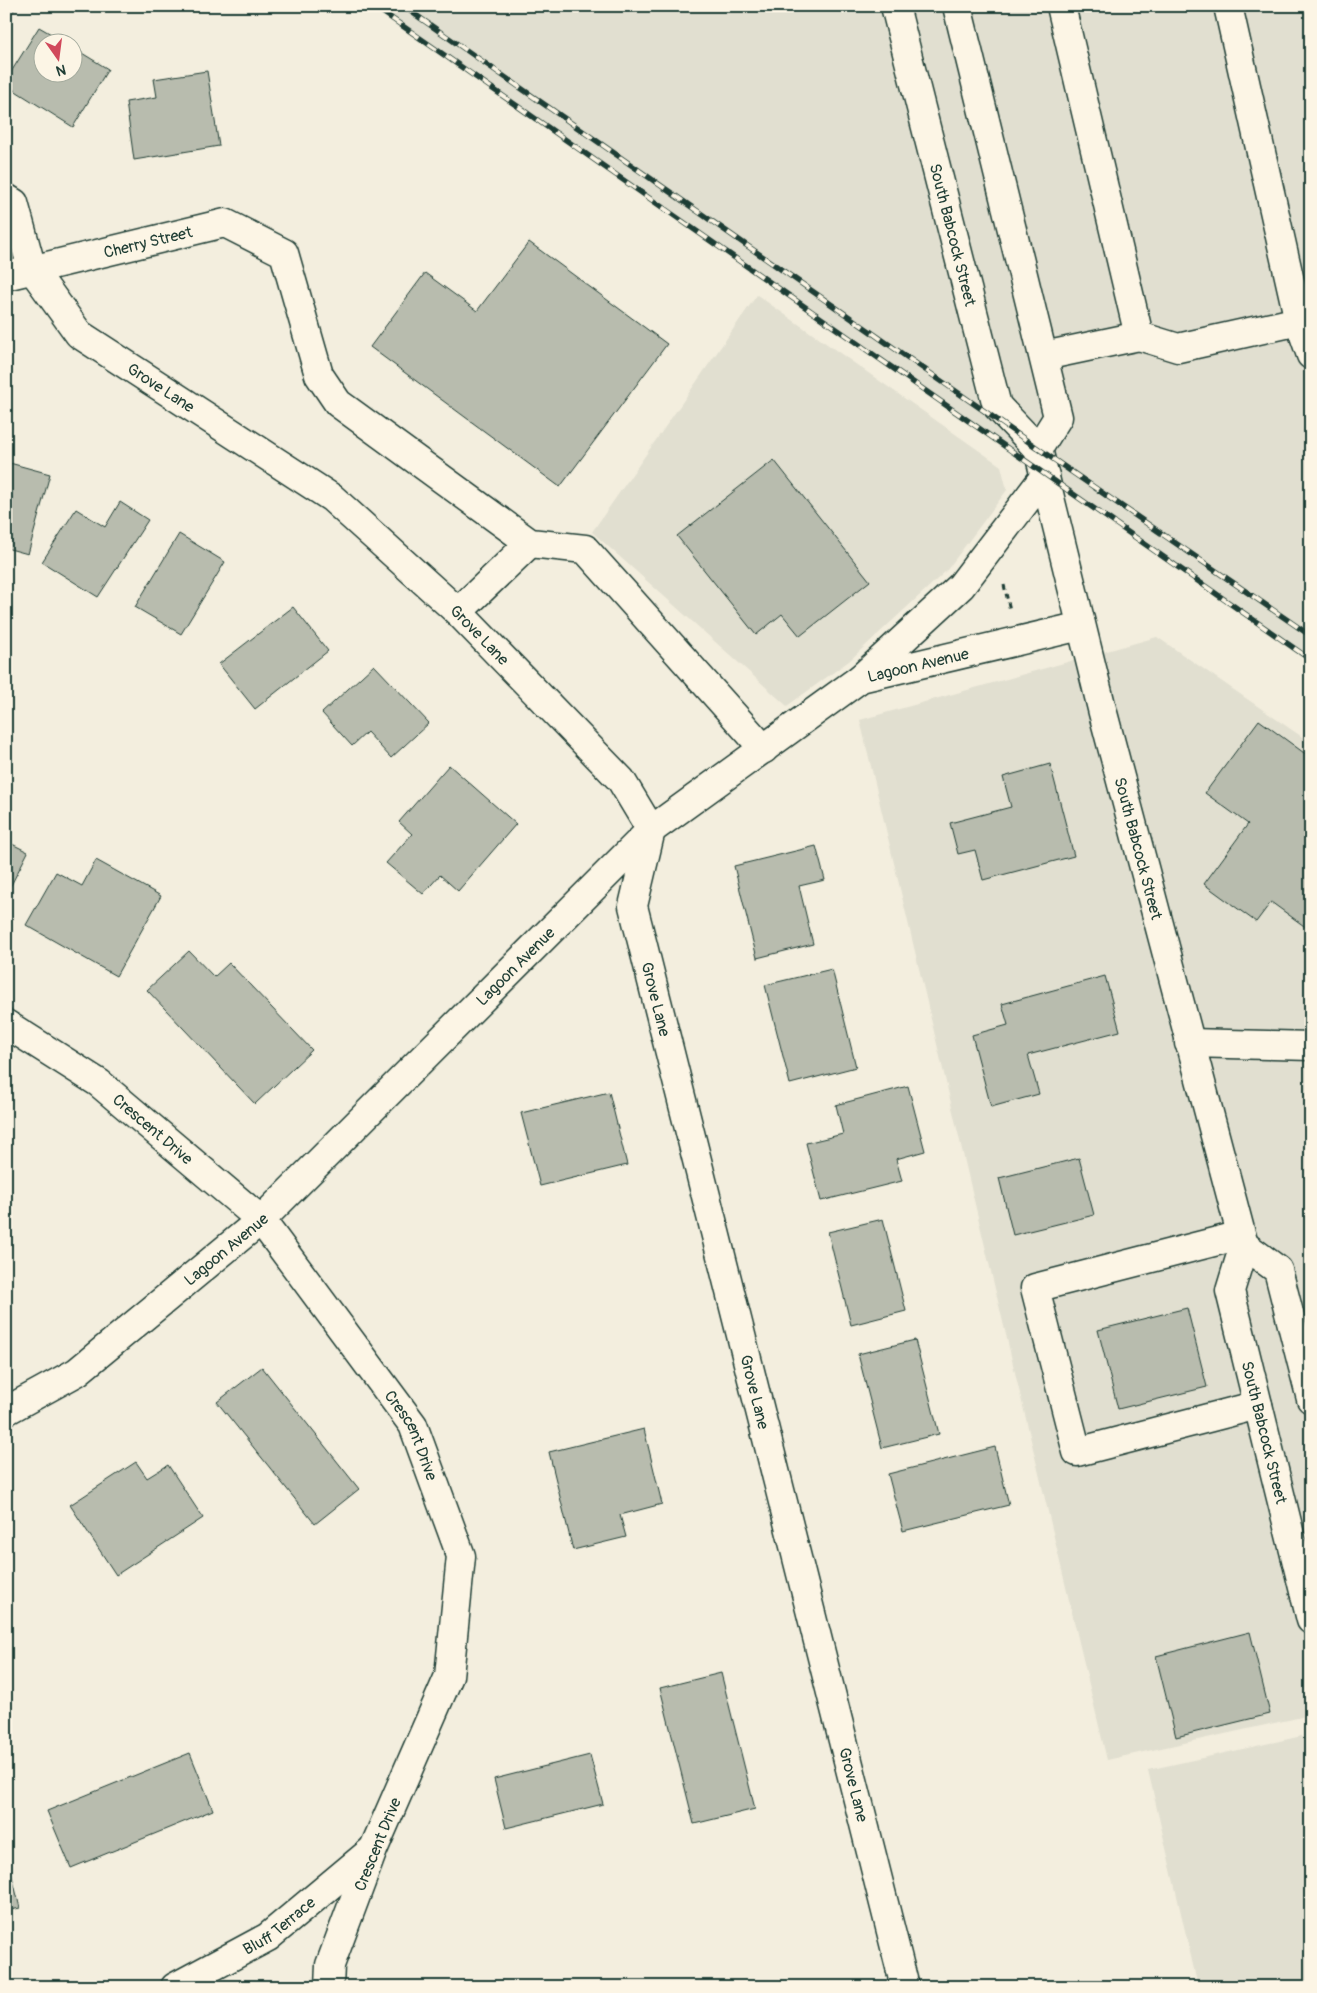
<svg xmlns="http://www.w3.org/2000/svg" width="1317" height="1993" viewBox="0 0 1317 1993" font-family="Pangolin,sans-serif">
<rect width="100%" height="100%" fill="#f3eede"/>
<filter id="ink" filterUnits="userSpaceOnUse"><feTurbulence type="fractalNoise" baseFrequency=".02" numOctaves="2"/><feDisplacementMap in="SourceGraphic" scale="10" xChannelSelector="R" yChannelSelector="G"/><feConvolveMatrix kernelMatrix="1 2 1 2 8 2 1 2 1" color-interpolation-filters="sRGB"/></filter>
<g filter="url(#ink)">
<!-- built -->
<g fill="#e1dfd0">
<path d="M371 6H1311V662L533 117Z"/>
<path d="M757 295 1001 466 1007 490 947 570 849 661 787 706 592 532Z"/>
<path d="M1157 637 1311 743V1715L1107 1760 860 720Z"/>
<path d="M1302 1736 1311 1774V1987H1198L1148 1770Z"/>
</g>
<!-- building -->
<g fill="#b8bcae" stroke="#1f3d34">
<path d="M6 6 16 7 6 21Z"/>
<path d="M721 6H753V11Z"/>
<path d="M39 27 65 42H42V72H72V47L108 69 73 127 6 85V80Z"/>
<path d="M207 71 219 146 134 160 126 102 157 97 154 79Z"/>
<path d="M529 242 667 344 560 487 370 347 425 273 477 311Z"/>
<path d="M774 460 870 581 800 636 782 614 756 635 677 536Z"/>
<path d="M6 462 50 474 28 554 6 548Z"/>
<path d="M120 502 148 520 98 597 42 562 76 509 105 527Z"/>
<path d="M179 534 225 562 181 634 135 607Z"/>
<path d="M293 607 328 651 255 709 219 664Z"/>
<path d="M374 665 429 723 391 758 367 732 352 746 322 713Z"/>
<path d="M1259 720 1311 758V931L1271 902 1256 922 1204 884 1248 824 1205 793Z"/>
<path d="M1050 764 1074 856 983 880 975 850 958 854 950 823 1011 807 1003 777Z"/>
<path d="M449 765 516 824 458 891 440 875 423 894 386 863 412 834 399 822Z"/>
<path d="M6 841 28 852 6 895Z"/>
<path d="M816 846 825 880 799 886 813 944 757 958 734 866Z"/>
<path d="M96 860 161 896 116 976 26 925 56 872 82 886Z"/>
<path d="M189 951 214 977 229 963 312 1050 255 1104 147 990Z"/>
<path d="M832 969 856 1067 790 1084 765 985Z"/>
<path d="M1105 976 1120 1031 1028 1055 1039 1094 991 1107 972 1035 1008 1025 1002 1004Z"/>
<path d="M908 1086 925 1151 896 1159 902 1181 821 1201 806 1143 843 1134 836 1105Z"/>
<path d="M609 1092 627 1165 540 1186 521 1113Z"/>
<path d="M1079 1158 1094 1215 1013 1235 999 1178Z"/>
<path d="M883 1219 906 1311 851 1325 828 1232Z"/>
<path d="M1187 1308 1207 1387 1118 1409 1098 1330Z"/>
<path d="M915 1340 939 1434 882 1448 858 1354Z"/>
<path d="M262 1367 359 1489 315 1524 217 1402Z"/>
<path d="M644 1429 662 1504 620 1515 626 1537 573 1550 549 1452Z"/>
<path d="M995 1447 1009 1505 903 1531 888 1474Z"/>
<path d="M136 1462 147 1478 168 1465 203 1518 116 1575 70 1505Z"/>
<path d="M1250 1632 1270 1714 1176 1737 1156 1656Z"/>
<path d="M721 1673 755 1809 694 1824 660 1688Z"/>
<path d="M190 1753 213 1810 71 1868 47 1811Z"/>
<path d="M590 1755 603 1804 506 1828 494 1779Z"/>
<path d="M6 1852 20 1908 6 1911Z"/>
</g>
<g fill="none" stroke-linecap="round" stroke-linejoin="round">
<defs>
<g id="minor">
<path d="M1061 6 1139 336"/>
<path d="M1228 6 1299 321 1311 355"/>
<path id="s1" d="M6 198 14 203 32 269 79 334 332 498 458 612 621 780 651 830 633 906 905 1987"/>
<path id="s2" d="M6 276 225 223 284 253 319 375 338 403 530 543 585 549 764 749"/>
<path d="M1044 356 1139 336 1178 348 1299 321"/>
<path d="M458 612 530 543"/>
<path id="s3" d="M6 1024 99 1083 261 1220 413 1425 461 1556 449 1676 373 1850 330 1965 329 1987"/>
<path d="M1189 1043 1311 1046"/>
<path d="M1241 1235 1035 1288 1077 1452 1258 1405"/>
<path id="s4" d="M6 1411 77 1372 261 1220 651 830 861 678 1081 626"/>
<path id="s5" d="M175 1987 268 1937 371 1851"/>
</g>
<g id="major">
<path id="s6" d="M895 6 997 406 1038 449 1103 713 1244 1245 1230 1291 1311 1620"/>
<path d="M957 6 1058 417 1038 449"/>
<path d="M861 678 961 586 1045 476"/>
<path d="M1244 1245 1278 1270 1311 1399"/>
</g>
</defs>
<!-- minor casing -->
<use href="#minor" stroke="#1f3d34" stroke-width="31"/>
<!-- major casing -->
<use href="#major" stroke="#1f3d34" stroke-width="31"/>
<!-- path -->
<path stroke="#1f3d34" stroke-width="3" stroke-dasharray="5 4" stroke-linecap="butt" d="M1004 585 1010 610"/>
<!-- minor -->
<use href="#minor" stroke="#fcf5e5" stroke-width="28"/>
<!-- major -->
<use href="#major" stroke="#fcf5e5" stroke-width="28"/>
<defs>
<g id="rail">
<path d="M374 6 1311 660"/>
<path d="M403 6 1069 470 1311 636"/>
</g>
</defs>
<!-- rail casing -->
<use href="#rail" stroke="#1f3d34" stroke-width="5.5"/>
<!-- rail -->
<use href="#rail" stroke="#fcf5e5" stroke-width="4" stroke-dasharray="11" stroke-linecap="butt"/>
</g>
</g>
<g text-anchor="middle" stroke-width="5" stroke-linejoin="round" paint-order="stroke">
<!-- street labels -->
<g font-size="16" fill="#1f3d34" stroke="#fcf5e5">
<text dy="6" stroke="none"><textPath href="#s6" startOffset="236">South Babcock Street</textPath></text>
<text dy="6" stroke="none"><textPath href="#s2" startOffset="146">Cherry Street</textPath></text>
<text dy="6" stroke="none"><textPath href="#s1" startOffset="256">Grove Lane</textPath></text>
<text dy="6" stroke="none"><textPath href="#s1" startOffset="661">Grove Lane</textPath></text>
<text dy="6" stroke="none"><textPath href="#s4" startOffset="1189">Lagoon Avenue</textPath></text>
<text dy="6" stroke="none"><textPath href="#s6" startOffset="884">South Babcock Street</textPath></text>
<text dy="6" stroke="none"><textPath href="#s4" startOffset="679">Lagoon Avenue</textPath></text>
<text dy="6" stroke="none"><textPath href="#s1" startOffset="1096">Grove Lane</textPath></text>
<text dy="6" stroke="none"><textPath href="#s3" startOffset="181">Crescent Drive</textPath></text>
<text dy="6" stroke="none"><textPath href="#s4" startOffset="274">Lagoon Avenue</textPath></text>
<text dy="6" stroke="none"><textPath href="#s1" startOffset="1501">Grove Lane</textPath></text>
<text dy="6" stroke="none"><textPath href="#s6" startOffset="1488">South Babcock Street</textPath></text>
<text dy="6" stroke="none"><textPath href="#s3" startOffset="586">Crescent Drive</textPath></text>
<text dy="6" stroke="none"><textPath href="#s1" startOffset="1906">Grove Lane</textPath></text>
<text transform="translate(377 1844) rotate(-68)" y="6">Crescent Drive</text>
<text dy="6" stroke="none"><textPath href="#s5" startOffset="121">Bluff Terrace</textPath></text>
</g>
</g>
<!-- margin -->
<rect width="1317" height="1993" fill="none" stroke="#fcf5e5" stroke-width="25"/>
<rect x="12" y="12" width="1292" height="1968" fill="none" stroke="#1f3d34" stroke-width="2" filter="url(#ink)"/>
<!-- north arrow -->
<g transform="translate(58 58) rotate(166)"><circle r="24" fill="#fcf5e5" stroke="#a4ab9e"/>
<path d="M0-4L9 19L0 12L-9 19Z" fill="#d1495b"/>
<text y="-8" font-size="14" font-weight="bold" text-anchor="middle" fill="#1f3d34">N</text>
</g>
</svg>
